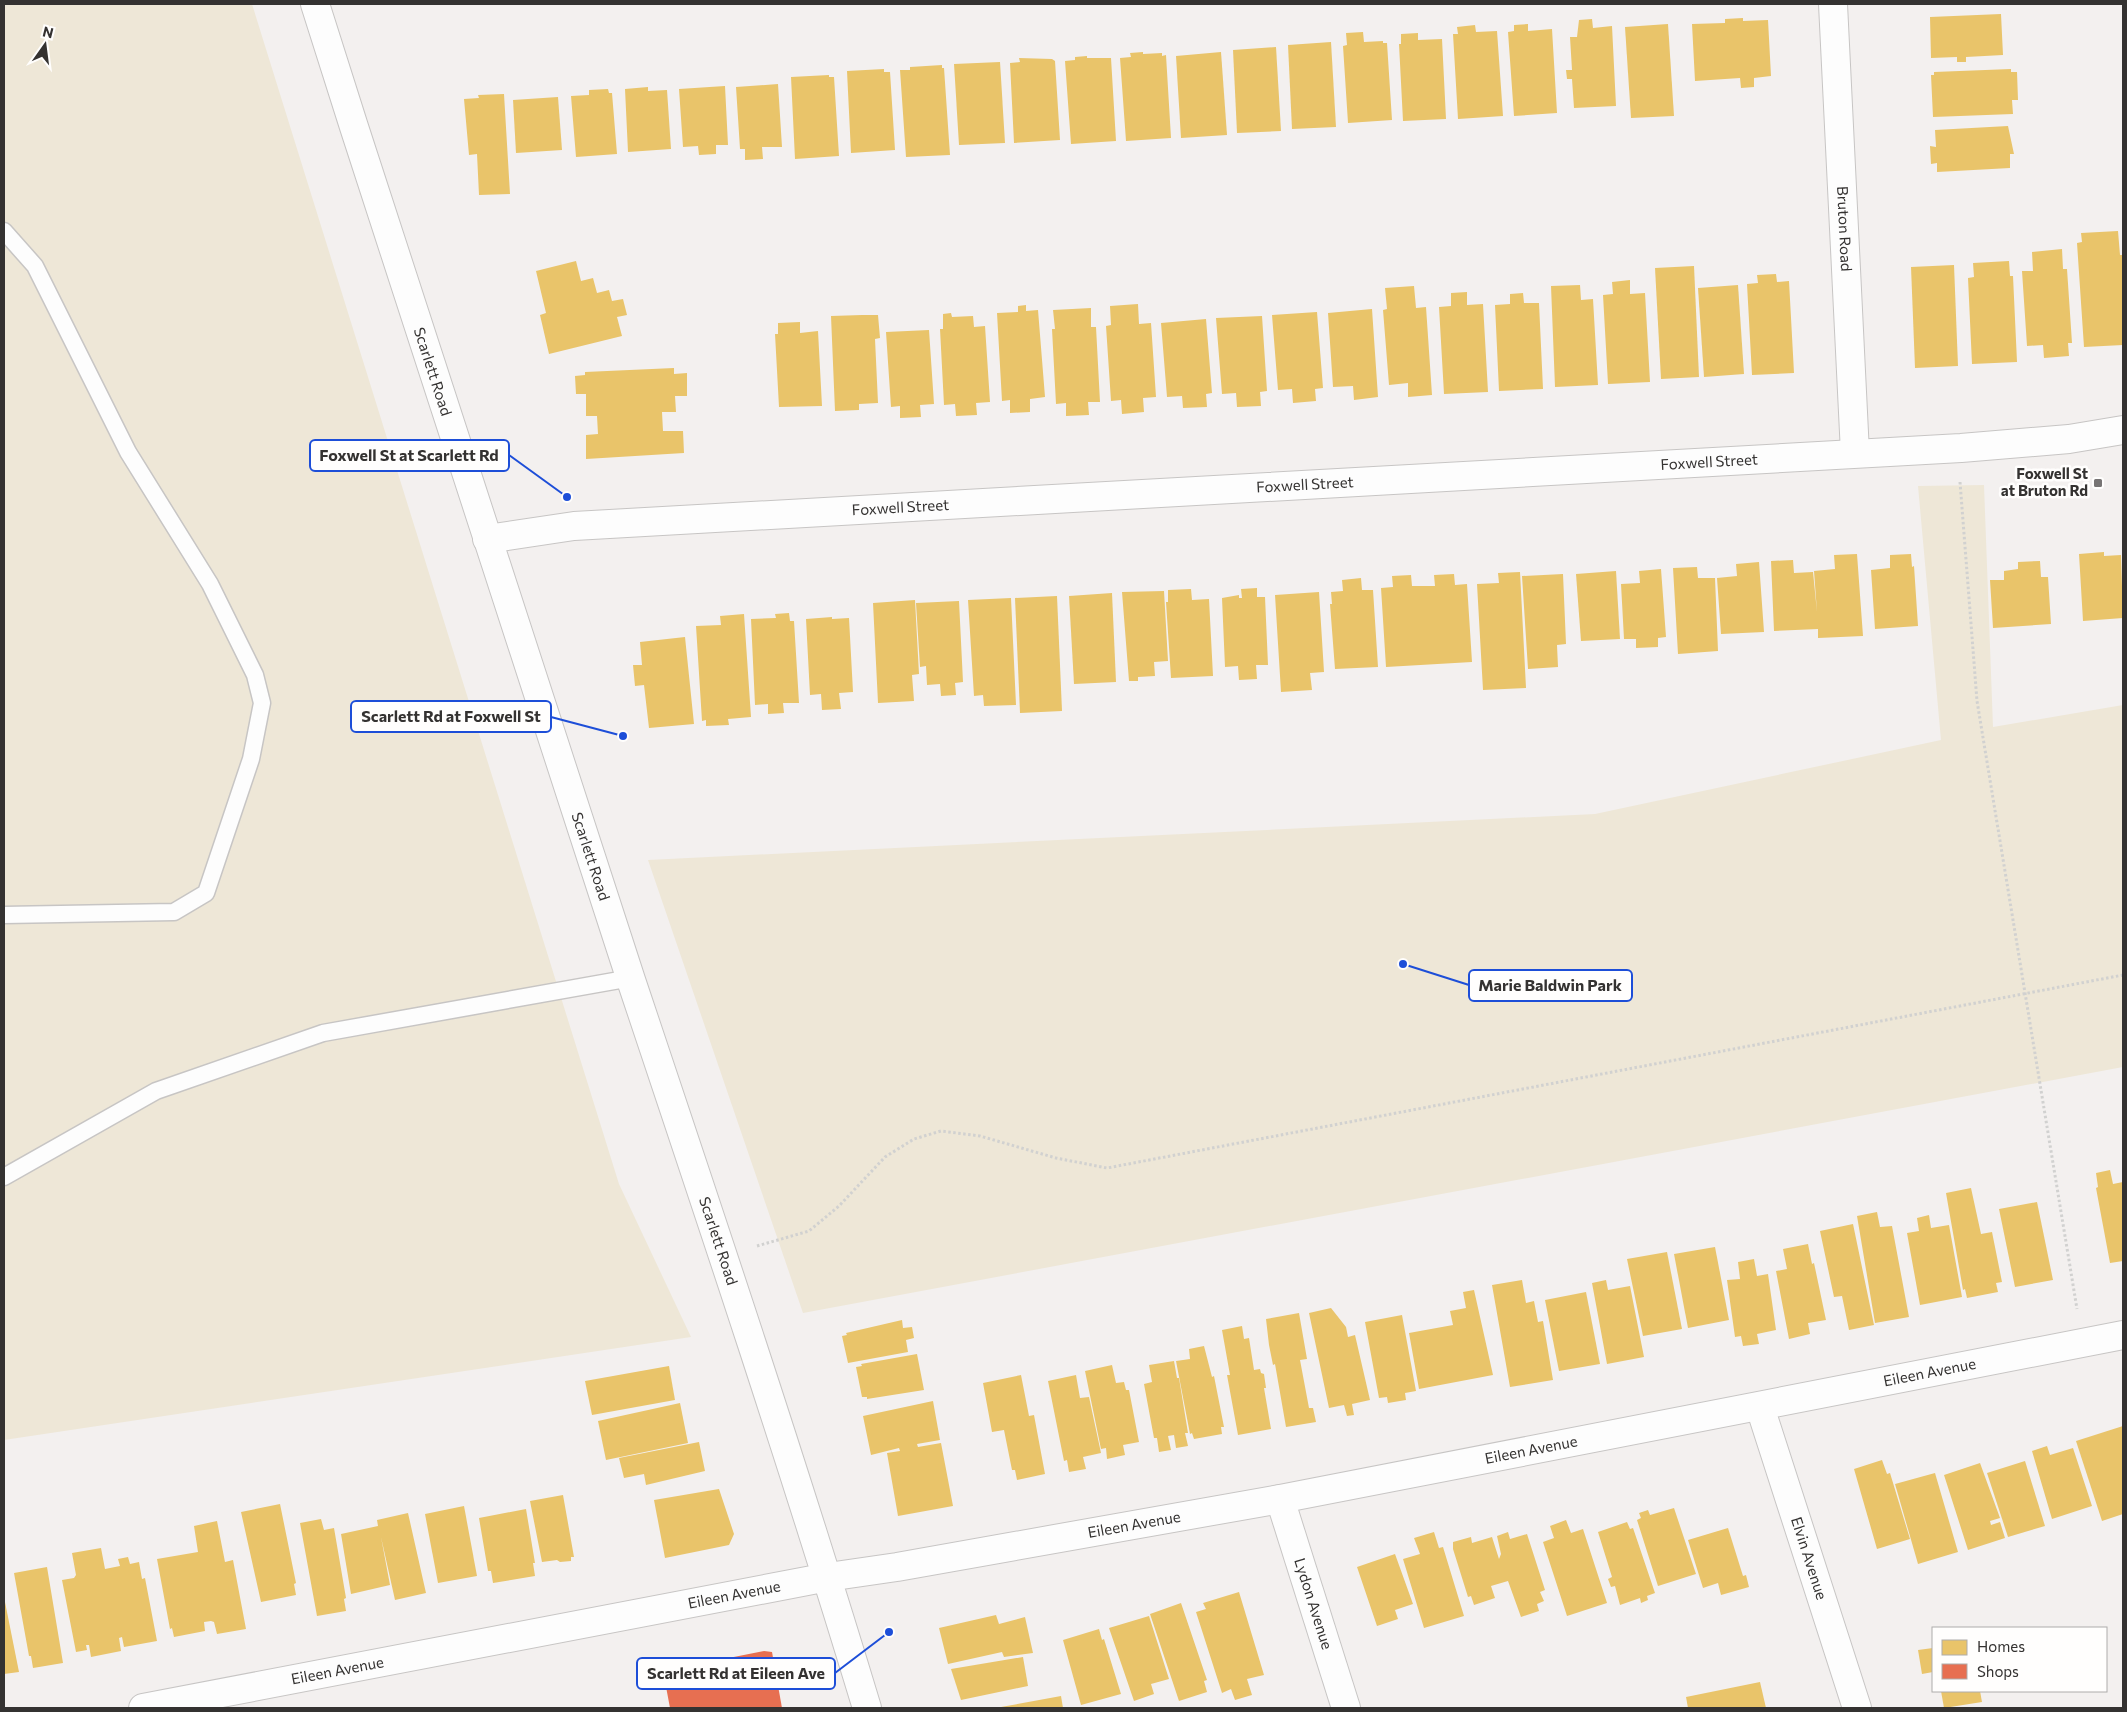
<svg xmlns="http://www.w3.org/2000/svg" width="2127" height="1712" viewBox="0 0 2127 1712" font-family="Commissioner,sans-serif">
<rect width="100%" height="100%" fill="#f3f0ef"/>
<!-- green -->
<g fill="#eee7d7">
<path d="M4 4H252L619 1184 691 1337 4 1440Z"/>
<path d="M1984 485 1993 727 2123 705V1067L803 1313 648 860 1595 814 1941 740 1918 486Z"/>
</g>
<!-- homes -->
<g fill="#e9c46a">
<path d="M2001 14 2003 55 1966 57V62H1957V57L1931 58 1930 17Z"/>
<path d="M1743 18V21L1768 20 1771 76 1754 78V87L1741 88 1740 78 1695 81 1692 24 1725 23V19Z"/>
<path d="M1592 19 1593 28 1612 26 1616 106 1574 108 1572 79H1567L1566 70H1572L1570 37H1577L1579 20Z"/>
<path d="M1528 24V31L1552 29 1557 113 1514 116 1508 32 1514 31V25Z"/>
<path d="M1668 24 1674 116 1631 118 1625 27Z"/>
<path d="M1475 25 1476 32 1497 31 1503 116 1458 119 1453 34H1458L1457 27Z"/>
<path d="M1363 32 1364 42 1383 41V43H1387L1392 120 1348 123 1343 46 1347 45 1346 33Z"/>
<path d="M1418 33V40L1442 39 1446 119 1403 121 1399 44H1401V34Z"/>
<path d="M1331 42 1336 127 1292 129 1288 45Z"/>
<path d="M1276 47 1281 131 1237 133 1233 50Z"/>
<path d="M1143 52V54L1162 53V56L1166 55 1171 138 1126 141 1120 58 1131 57 1130 53Z"/>
<path d="M1221 52 1227 135 1181 138 1176 56Z"/>
<path d="M1087 56V58H1111L1116 141 1071 144 1065 61 1075 60V57Z"/>
<path d="M1019 58 1052 59 1055 61 1060 140 1014 143 1010 63 1020 62Z"/>
<path d="M1000 62 1005 143 959 145 954 64Z"/>
<path d="M942 65V68H944L950 155 906 157 900 70H910V67Z"/>
<path d="M884 69V72H890L895 150 851 153 847 71Z"/>
<path d="M2011 69V72H2017L2018 100H2012L2013 114 1933 117 1931 75H1934V72Z"/>
<path d="M829 75V77H834L839 156 795 159 791 77Z"/>
<path d="M778 84 782 147H762L763 159 745 160V149H740L736 87Z"/>
<path d="M725 86 728 145H716V154L699 155 698 146 683 147 679 89Z"/>
<path d="M648 87V91L667 90 671 149 628 152 625 89Z"/>
<path d="M608 89 609 93H612L617 154 576 157 571 96 589 95V90Z"/>
<path d="M504 94 510 194 479 195 477 154 469 155 464 99 479 98 478 95Z"/>
<path d="M558 97 562 150 516 153 513 100Z"/>
<path d="M2008 126 2014 154H2010V168L1937 172V163L1931 164 1930 146 1936 147 1935 130Z"/>
<path d="M2118 231 2120 255H2123V345L2084 347 2077 243 2082 242 2081 233Z"/>
<path d="M2062 249 2063 269H2067L2072 343H2068L2069 356 2044 358 2043 345 2027 346 2022 271H2033L2032 252Z"/>
<path d="M576 261 581 281 593 278 597 293 609 290 612 301 623 299 627 315 617 317 622 336 549 354 540 315 546 313 536 271Z"/>
<path d="M2009 261 2010 276H2013L2017 362 1972 364 1968 278 1974 277 1973 263Z"/>
<path d="M1954 265 1958 366 1915 368 1911 267Z"/>
<path d="M1694 266 1699 377 1661 379 1655 268Z"/>
<path d="M1776 274 1777 282 1789 281 1794 373 1752 375 1747 284 1758 283 1757 275Z"/>
<path d="M1630 280V294L1645 293 1650 382 1608 384 1603 295 1613 294 1612 282Z"/>
<path d="M1580 285 1581 300 1593 299 1598 385 1555 387 1551 286Z"/>
<path d="M1738 285 1744 374 1704 377 1698 288Z"/>
<path d="M1414 286 1416 308 1426 307 1432 395 1408 397V383L1389 385 1383 310 1387 309 1385 288Z"/>
<path d="M1467 292V305L1483 304 1488 392 1444 394 1439 307 1451 306V293Z"/>
<path d="M1523 293 1524 303H1539L1543 389 1499 391 1495 305 1510 304V294Z"/>
<path d="M1138 304 1139 324 1151 323 1156 397 1143 398 1144 412 1122 414 1121 400 1111 401 1106 326 1111 325 1110 306Z"/>
<path d="M1026 305V311L1038 310 1045 397 1030 399V412L1010 413V400L1002 401 997 313 1018 312V306Z"/>
<path d="M1091 308V327H1096L1100 402H1088L1089 415 1066 416V403L1056 404 1052 329H1055L1053 310Z"/>
<path d="M1372 309 1378 397 1354 400 1353 386 1333 387 1328 313Z"/>
<path d="M1317 312 1323 388 1315 389 1316 401 1293 403 1292 389 1278 390 1272 315Z"/>
<path d="M951 313 952 317 973 316 974 327 985 326 990 402 976 403 977 415 956 416 955 404 944 405 940 329H943V314Z"/>
<path d="M862 315H878L880 338 875 339 878 403 859 404V410L835 411 831 316Z"/>
<path d="M1262 316 1267 391 1260 392 1261 406 1237 407 1236 393 1222 394 1216 318Z"/>
<path d="M1206 319 1212 393 1206 394 1207 407 1183 408 1182 396 1167 397 1161 323Z"/>
<path d="M800 322V333L818 331 822 406 779 407 775 334H778V323Z"/>
<path d="M929 330 934 404 920 405 921 417 900 418V406L891 407 886 332Z"/>
<path d="M674 368V374L687 373V396H675L676 412H662L663 431H683L684 453 586 459V435L598 434 597 416H586V394H576L575 376 585 375V372Z"/>
<path d="M2104 552V556L2121 555 2123 618 2083 621 2079 554Z"/>
<path d="M1857 554 1863 636 1818 638V629L1774 631 1771 561 1793 560 1794 573 1813 572 1817 612 1814 571 1835 569 1834 555Z"/>
<path d="M1911 554 1912 567 1914 566 1918 626 1875 629 1871 570 1890 568V555Z"/>
<path d="M2040 561 2041 577H2048L2051 624 1993 628 1990 580H2004V571L2018 569V562Z"/>
<path d="M1759 562 1764 632 1721 634 1717 578 1737 576 1736 564Z"/>
<path d="M1697 567 1698 578H1715L1718 651 1678 654 1673 568Z"/>
<path d="M1661 569 1666 637 1658 638V647L1636 648V639H1624L1621 584 1640 583 1639 571Z"/>
<path d="M1616 571 1620 639 1581 641 1576 574Z"/>
<path d="M1520 572 1526 688 1483 690 1477 584 1499 583 1498 573Z"/>
<path d="M1454 574 1455 585 1467 584 1472 662 1386 667 1381 588 1393 587 1392 576 1411 575 1412 586H1435L1434 575Z"/>
<path d="M1563 574 1566 644 1557 645 1558 667 1528 669 1522 576Z"/>
<path d="M1361 578 1362 590H1373L1378 667 1335 669 1330 604H1332L1331 592 1343 591 1342 580Z"/>
<path d="M1257 588V597H1265L1268 665H1256L1257 679 1239 680 1238 666 1225 667 1222 598 1239 595V598H1242L1241 589Z"/>
<path d="M1191 589 1192 600 1209 599 1213 676 1171 678 1166 602H1168V590Z"/>
<path d="M1164 591 1168 661 1154 662 1155 676 1138 677V681H1129L1122 592Z"/>
<path d="M1319 592 1324 672 1310 673 1312 690 1281 692 1275 595Z"/>
<path d="M1112 593 1116 682 1074 684 1069 596Z"/>
<path d="M1057 596 1062 711 1020 713 1015 598Z"/>
<path d="M1011 598 1016 705 984 706 983 695 974 696 968 600Z"/>
<path d="M915 600 919 674 912 675 914 701 878 703 873 603Z"/>
<path d="M959 601 963 682 955 683 956 695 941 696 940 684 927 685 926 666 920 667 916 603Z"/>
<path d="M789 613 790 621H794L799 703H783L784 713 768 714V704L755 705 751 619 776 618 775 614Z"/>
<path d="M744 614 751 717 728 719 729 725 706 726V720L702 721 696 626 721 625 720 616Z"/>
<path d="M832 617V619L849 618 853 692 839 693 841 709 822 710 821 694 810 695 806 619Z"/>
<path d="M685 637 694 724 649 728 644 685 635 686 633 665H642L640 642Z"/>
<path d="M2110 1170 2113 1184 2123 1182V1261L2110 1263 2096 1188 2098 1187 2096 1173Z"/>
<path d="M1971 1188 1981 1234 1992 1232 2002 1282 1996 1283 1998 1292 1967 1298 1965 1289 1963 1290 1946 1193Z"/>
<path d="M2037 1202 2053 1280 2015 1287 1999 1209Z"/>
<path d="M1877 1212 1880 1227 1892 1226 1909 1317 1875 1323 1857 1216Z"/>
<path d="M1929 1215 1931 1228 1949 1225 1962 1297 1920 1305 1907 1233 1919 1231 1917 1218Z"/>
<path d="M1853 1224 1874 1325 1849 1330 1842 1296 1834 1297 1820 1231Z"/>
<path d="M1808 1244 1812 1264 1814 1263 1826 1320 1808 1323 1810 1334 1789 1339 1776 1271 1787 1269 1783 1249Z"/>
<path d="M1715 1247 1729 1320 1688 1328 1674 1254Z"/>
<path d="M1667 1252 1682 1329 1643 1336 1627 1259Z"/>
<path d="M1754 1259 1757 1276 1768 1274 1776 1330 1757 1334 1759 1344 1743 1346 1741 1336 1735 1337 1727 1280 1740 1279 1738 1262Z"/>
<path d="M1522 1280 1526 1303 1534 1301 1538 1322 1543 1321 1553 1380 1510 1387 1492 1285Z"/>
<path d="M1606 1280 1608 1290 1630 1286 1644 1357 1607 1364 1592 1283Z"/>
<path d="M1474 1290 1493 1375 1419 1389 1409 1333 1453 1325 1450 1311 1466 1308 1463 1292Z"/>
<path d="M1586 1292 1600 1364 1559 1371 1545 1300Z"/>
<path d="M1331 1308 1346 1327 1348 1337 1355 1335 1370 1400 1352 1404 1354 1415 1347 1416 1344 1405 1329 1408 1309 1313Z"/>
<path d="M1299 1313 1307 1359 1300 1360 1309 1408H1313L1316 1422 1286 1427 1275 1364 1273 1365 1269 1345 1266 1319Z"/>
<path d="M1402 1315 1416 1391 1405 1393 1406 1400 1388 1403 1387 1397 1379 1398 1365 1322Z"/>
<path d="M902 1320 903 1328 912 1327 914 1338 906 1340 908 1352 848 1363 842 1336 847 1335 846 1333Z"/>
<path d="M1242 1326 1244 1339 1249 1338 1254 1370 1260 1369 1261 1373 1264 1374 1266 1388H1264L1271 1429 1238 1435 1227 1375H1230L1222 1330Z"/>
<path d="M1204 1346 1212 1377 1214 1376 1224 1427H1221L1222 1434 1194 1439 1192 1433 1190 1434 1176 1361 1190 1359 1189 1349Z"/>
<path d="M917 1354 924 1390 867 1399V1397H862L856 1367 862 1366 861 1364Z"/>
<path d="M1174 1361 1177 1378H1179L1188 1433H1185L1188 1446 1176 1448 1174 1435 1168 1436 1171 1450 1159 1452 1157 1438H1154L1144 1384 1152 1382 1149 1365Z"/>
<path d="M1112 1365 1116 1383 1124 1382 1126 1390H1129L1139 1442 1123 1445 1125 1455 1107 1459 1106 1448 1101 1449 1085 1371Z"/>
<path d="M669 1366 675 1400 592 1415 585 1381Z"/>
<path d="M1021 1375 1029 1416 1034 1415 1045 1474 1017 1480 1015 1470H1012L1004 1430 992 1432 983 1383Z"/>
<path d="M1076 1375 1080 1398 1089 1397 1101 1453 1083 1457 1086 1469 1069 1472 1067 1460 1064 1461 1048 1381Z"/>
<path d="M933 1401 940 1440 917 1444 918 1447 941 1443 953 1506 898 1516 887 1453 900 1451 899 1448 871 1455 863 1416Z"/>
<path d="M680 1403 688 1443 606 1460 598 1421Z"/>
<path d="M2123 1426V1514L2102 1521 2076 1441Z"/>
<path d="M699 1442 705 1471 646 1485 644 1474 624 1478 619 1458Z"/>
<path d="M2047 1446 2050 1455 2073 1448 2092 1506 2052 1519 2032 1451Z"/>
<path d="M1882 1460 1887 1474 1890 1473 1910 1539 1877 1549 1854 1469Z"/>
<path d="M2025 1461 2045 1526 2008 1537 1987 1473Z"/>
<path d="M1980 1463 2000 1518 1990 1521 1991 1525 2000 1522 2005 1538 1968 1550 1944 1475Z"/>
<path d="M1935 1473 1958 1552 1918 1564 1895 1484Z"/>
<path d="M719 1489 734 1534 729 1545 665 1558 654 1500Z"/>
<path d="M563 1495 574 1557H571V1561L560 1562 557 1560 542 1562 530 1501Z"/>
<path d="M280 1504 296 1583 294 1584 296 1595 261 1602 241 1512Z"/>
<path d="M464 1506 477 1576 438 1583 425 1514Z"/>
<path d="M1674 1508 1696 1574 1658 1586 1637 1520 1641 1518 1639 1513 1648 1510 1650 1515Z"/>
<path d="M526 1509 535 1563H533L535 1576 493 1583 491 1571H488L479 1518Z"/>
<path d="M408 1513 426 1593 395 1600 381 1537 390 1585 351 1594 341 1534 378 1526 377 1520Z"/>
<path d="M321 1519 324 1530 334 1528 346 1598 344 1599 346 1611 317 1616 300 1523Z"/>
<path d="M1566 1520 1571 1533 1583 1529 1607 1603 1567 1616 1543 1542 1554 1538 1550 1526Z"/>
<path d="M217 1521 225 1562 233 1560 246 1629 217 1634 214 1622 211 1621 204 1622 205 1631 174 1637 172 1628 170 1629 157 1559 198 1552 194 1526Z"/>
<path d="M1627 1522 1630 1529 1633 1528 1655 1593 1647 1596 1648 1600 1641 1603 1640 1598 1620 1605 1615 1586 1611 1587 1608 1579 1612 1577 1598 1532Z"/>
<path d="M1728 1528 1743 1576 1746 1575 1749 1587 1721 1595 1718 1583 1703 1588 1688 1540Z"/>
<path d="M1434 1532 1439 1548 1443 1547 1464 1616 1424 1628 1403 1559 1420 1554 1414 1538Z"/>
<path d="M1508 1532 1510 1539 1527 1534 1545 1590 1540 1592 1544 1601 1537 1604 1539 1611 1521 1617 1508 1581 1491 1586 1495 1598 1474 1605 1471 1596 1468 1597 1453 1549V1542L1471 1537 1472 1543 1492 1537 1499 1559 1501 1554 1497 1536Z"/>
<path d="M101 1548 105 1569 120 1566 118 1559 128 1557 130 1564 139 1562 142 1579 145 1578 157 1641 124 1647 122 1637 119 1638 121 1651 91 1657 89 1645H86L87 1650 76 1652 62 1580 74 1578 76 1575 72 1553Z"/>
<path d="M1395 1554 1413 1604 1395 1610 1398 1619 1377 1626 1357 1567Z"/>
<path d="M47 1567 63 1663 33 1668 31 1656H29L14 1573Z"/>
<path d="M1239 1592 1264 1675 1247 1679 1252 1695 1235 1700 1231 1689 1222 1693 1196 1612 1206 1609 1203 1603Z"/>
<path d="M4 1597 19 1672 4 1674Z"/>
<path d="M1181 1603 1207 1680 1204 1681 1207 1692 1179 1701 1150 1614Z"/>
<path d="M996 1615 999 1624 1025 1617 1033 1653 1004 1657 1002 1652 948 1664 939 1628Z"/>
<path d="M1149 1616 1169 1679 1151 1684 1154 1694 1134 1701 1109 1628Z"/>
<path d="M1099 1629 1102 1640 1104 1639 1121 1694 1081 1705 1063 1640Z"/>
<path d="M1933 1648V1672L1922 1674 1918 1650Z"/>
<path d="M1023 1657 1028 1686 961 1700 951 1669Z"/>
<path d="M1760 1682 1766 1708H1688L1686 1697Z"/>
<path d="M1941 1691H1980L1982 1702 1944 1708Z"/>
<path d="M1061 1696 1063 1708H1001V1707Z"/>
</g>
<!-- shops -->
<path fill="#e76f51" d="M764 1651 772 1652 782 1708H670L663 1671Z"/>
<g fill="none" stroke-linecap="round" stroke-linejoin="round">
<defs>
<g id="service">
<path d="M4 231 35 266 128 452 210 584 255 675 262 703 251 759 206 893 174 912 4 915"/>
<path d="M4 1177 156 1091 323 1033 631 978"/>
</g>
<g id="minor">
<path id="s1" d="M1833 4 1855 453"/>
<path id="s2" d="M487 539 574 526 1961 448 2069 439 2123 430"/>
<path id="s3" d="M1760 1407 1857 1708"/>
<path id="s4" d="M1280 1499 1346 1708"/>
<path id="s5" d="M143 1708 828 1577 897 1567 1280 1499 2123 1335"/>
</g>
<g id="secondary">
<path id="s6" d="M315 4C418 330 524 655 631 980 712 1222 793 1464 867 1708"/>
</g>
</defs>
<!-- service casing -->
<use href="#service" stroke="#c7c5c4" stroke-width="19"/>
<!-- minor casing -->
<use href="#minor" stroke="#c7c5c4" stroke-width="30"/>
<!-- secondary casing -->
<use href="#secondary" stroke="#c7c5c4" stroke-width="30"/>
<!-- path -->
<g stroke="#d1d1d0" stroke-width="3" stroke-dasharray="2.5 2.5" stroke-linecap="butt">
<path d="M1960 482 1977 701 2077 1309"/>
<path d="M757 1246 809 1231 839 1206 885 1157 914 1139 941 1131 980 1136 1056 1158 1107 1168 2123 975"/>
</g>
<!-- service -->
<use href="#service" stroke="#fdfdfd" stroke-width="16"/>
<!-- minor -->
<use href="#minor" stroke="#fdfdfd" stroke-width="28"/>
<!-- secondary -->
<use href="#secondary" stroke="#fdfdfd" stroke-width="28"/>
</g>
<!-- markers -->
<rect fill="#777474" stroke="#fffefd" stroke-width="2" x="2093" y="478" width="10" height="10" rx="2.5"/>
<g text-anchor="middle" stroke-width="5" stroke-linejoin="round" paint-order="stroke">
<!-- street labels -->
<g font-size="15" fill="#343231" stroke="#fffefd">
<text dy="5" stroke="none"><textPath href="#s1" startOffset="225">Bruton Road</textPath></text>
<text dy="5" stroke="none"><textPath href="#s6" startOffset="386">Scarlett Road</textPath></text>
<text dy="5" stroke="none"><textPath href="#s2" startOffset="1225">Foxwell Street</textPath></text>
<text dy="5" stroke="none"><textPath href="#s2" startOffset="820">Foxwell Street</textPath></text>
<text dy="5" stroke="none"><textPath href="#s2" startOffset="415">Foxwell Street</textPath></text>
<text dy="5" stroke="none"><textPath href="#s6" startOffset="896">Scarlett Road</textPath></text>
<text dy="5" stroke="none"><textPath href="#s6" startOffset="1301">Scarlett Road</textPath></text>
<text dy="5" stroke="none"><textPath href="#s5" startOffset="1818">Eileen Avenue</textPath></text>
<text dy="5" stroke="none"><textPath href="#s5" startOffset="1412">Eileen Avenue</textPath></text>
<text dy="5" stroke="none"><textPath href="#s5" startOffset="1008">Eileen Avenue</textPath></text>
<text dy="5" stroke="none"><textPath href="#s3" startOffset="159">Elvin Avenue</textPath></text>
<text dy="5" stroke="none"><textPath href="#s5" startOffset="602">Eileen Avenue</textPath></text>
<text dy="5" stroke="none"><textPath href="#s4" startOffset="110">Lydon Avenue</textPath></text>
<text dy="5" stroke="none"><textPath href="#s5" startOffset="198">Eileen Avenue</textPath></text>
</g>
<!-- poi labels -->
<g font-size="15" font-weight="bold" fill="#343231" stroke="#fffefd" text-anchor="end">
<text x="2088" y="479">Foxwell St<tspan x="2088" dy="17">at Bruton Rd</tspan></text>
</g>
</g>
<!-- callouts -->
<path fill="none" stroke="#1d4ed8" stroke-width="2" d="M567 497L509 455M623 736L551 717M1403 964L1469 985M889 1632L835 1673"/>
<g fill="#1d4ed8" stroke="#fffefd" stroke-width="2">
<circle cx="567" cy="497" r="5"/>
<circle cx="623" cy="736" r="5"/>
<circle cx="1403" cy="964" r="5"/>
<circle cx="889" cy="1632" r="5"/>
</g>
<g fill="#fffefd" stroke="#1d4ed8" stroke-width="2">
<rect x="310" y="440" width="199" height="31" rx="5"/>
<rect x="351" y="701" width="200" height="31" rx="5"/>
<rect x="1469" y="970" width="163" height="31" rx="5"/>
<rect x="637" y="1658" width="198" height="31" rx="5"/>
</g>
<g font-size="16" text-anchor="middle" font-weight="bold" fill="#343231">
<text x="409" y="461">Foxwell St at Scarlett Rd</text>
<text x="451" y="722">Scarlett Rd at Foxwell St</text>
<text x="1550" y="991">Marie Baldwin Park</text>
<text x="736" y="1679">Scarlett Rd at Eileen Ave</text>
</g>
<!-- border -->
<rect width="2127" height="1712" fill="none" stroke="#343231" stroke-width="10"/>
<!-- legend -->
<rect x="1932" y="1627" width="175" height="65" fill="#fffefd" stroke="#aeacab"/>
<rect x="1942" y="1640" width="25" height="15" fill="#e9c46a" stroke="#aeacab"/>
<text x="1977" y="1652" font-size="15" fill="#343231">Homes</text>
<rect x="1942" y="1664" width="25" height="15" fill="#e76f51" stroke="#aeacab"/>
<text x="1977" y="1677" font-size="15" fill="#343231">Shops</text>
<!-- north arrow -->
<g transform="translate(45 45) rotate(14)" stroke="#fffefd" stroke-width="4" paint-order="stroke">
<path d="M0-4L9 19L0 12L-9 19Z" fill="#343231"/>
<text y="-8" font-size="14" font-weight="bold" text-anchor="middle" fill="#343231">N</text>
</g>
</svg>
